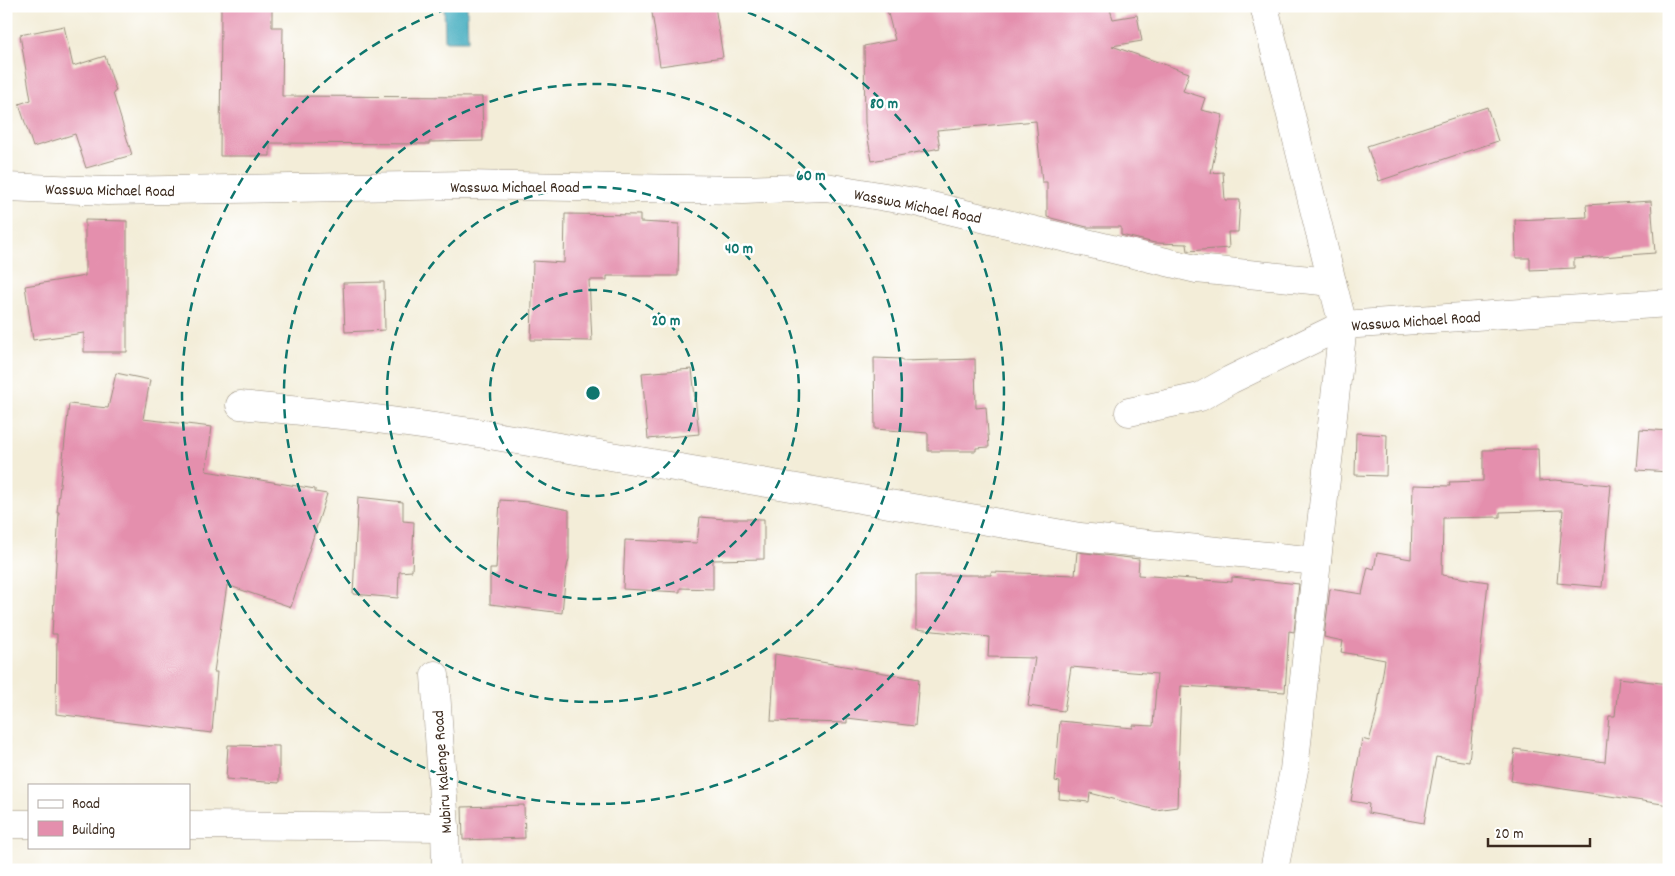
<svg xmlns="http://www.w3.org/2000/svg" width="1675" height="876" viewBox="0 0 1675 876" font-family="Dekko,sans-serif">
<rect width="100%" height="100%" fill="#fff"/>
<filter id="ink" filterUnits="userSpaceOnUse"><feTurbulence type="fractalNoise" baseFrequency=".02" numOctaves="2"/><feDisplacementMap in="SourceGraphic" scale="10" xChannelSelector="R" yChannelSelector="G"/><feConvolveMatrix kernelMatrix="1 2 1 2 8 2 1 2 1" color-interpolation-filters="sRGB"/></filter>
<filter id="wash" filterUnits="userSpaceOnUse"><feTurbulence type="fractalNoise" baseFrequency=".0096" numOctaves="4" result="noise"/><feDisplacementMap in="SourceGraphic" scale="20" xChannelSelector="R" yChannelSelector="G"/><feGaussianBlur stdDeviation="1.12" result="paint"/><feColorMatrix in="noise" values="0 0 0 0 0 0 0 0 0 0 0 0 0 0 0 0 0 1.4 0 .05"/><feComposite in="paint" operator="in"/></filter>
<g filter="url(#wash)">
<rect width="100%" height="100%" fill="#f3edd8"/>
<!-- water -->
<path fill="#3fabbe" stroke="#3d6a6e" d="M444 6H467L468 41H445Z"/>
<g id="blocks">
<!-- building -->
<g fill="#e48fad">
<path d="M221 6H272V27H283L282 96 482 97 483 141 429 142V144L270 143V156H220Z"/>
<path d="M651 6H715L723 57 660 66Z"/>
<path d="M886 6H1109L1113 19 1137 15 1142 41 1112 46 1189 73 1183 91 1205 98 1201 110 1223 115 1211 173 1223 172 1225 200H1240L1238 232H1228L1229 248 1188 251 1187 244 1155 243 1121 235V227H1087L1047 217V182H1042L1036 121 937 130 940 148 872 161 865 123 864 46 895 40Z"/>
<path d="M64 26 73 66 105 56 116 91 113 93 132 155 86 168 75 134 33 147 19 104 31 100 20 35Z"/>
<path d="M1487 107 1498 141 1379 181 1367 146Z"/>
<path d="M1651 201 1655 253 1574 259V268L1530 270V258H1516L1515 220 1587 217 1586 205Z"/>
<path d="M565 214 640 215V222L679 224 678 276H607V280H589L592 341 531 340 533 261 564 263Z"/>
<path d="M85 220 127 221V352H84V333L33 340 25 286 85 276Z"/>
<path d="M384 282 385 330 345 332 343 283Z"/>
<path d="M874 358 902 359V361L975 359 976 408 986 407 989 447 976 448V451H928V433L875 429Z"/>
<path d="M692 369 699 434 648 439 642 373Z"/>
<path d="M116 373 150 380 143 419 212 427 206 471 315 489V492L327 494 291 607 227 585 214 672H217L212 733 56 714 57 634H52L59 512H57L69 404 108 408Z"/>
<path d="M1640 429 1669 431V472L1637 470Z"/>
<path d="M1356 433 1387 435 1386 476 1355 475Z"/>
<path d="M1538 449 1539 481 1555 480 1611 485 1602 587 1557 583 1563 510 1500 512V517L1443 518 1442 575 1488 582 1469 762 1436 757 1424 823 1368 813 1369 804 1351 801 1362 739 1369 741 1376 716 1385 660 1341 652 1343 641 1324 637 1330 589 1362 594 1368 567 1374 569 1377 553 1411 559 1413 485 1450 486 1449 482 1483 481V450Z"/>
<path d="M358 497 403 502V521L414 522 412 571 399 572 398 598 353 594Z"/>
<path d="M500 500 529 502 569 510V559L566 571 562 613 490 604V569H496Z"/>
<path d="M700 517 725 519H764V559L713 560V589L680 588V592L623 589 625 540 697 543Z"/>
<path d="M1077 552 1139 559 1138 575 1232 582V577L1299 584 1294 632 1289 631 1285 692 1181 686 1177 807 1156 810 1090 793 1089 802 1059 799 1060 782 1055 781 1060 721 1133 728V725L1153 726 1157 674 1071 667 1064 711 1028 706 1035 658 988 657 989 637 916 629V575H991V572L1075 575Z"/>
<path d="M775 654 919 679 915 726 847 718V723L771 721Z"/>
<path d="M1619 678 1669 684V805L1511 781 1515 749 1605 762 1609 716H1615Z"/>
<path d="M228 745 279 746V783L226 779Z"/>
<path d="M524 805 525 838 463 840 462 807Z"/>
</g>
</g>
</g>
<g filter="url(#ink)">
<use href="#blocks" fill-opacity="0" stroke="#978c7b" stroke-width="1"/>
<g fill="none" stroke-linecap="round" stroke-linejoin="round">
<defs>
<g id="minor">
<path d="M1264 6 1332 282"/>
<path d="M6 187 107 191 466 185 743 190 826 187 915 202 1196 269 1332 282 1343 325 1669 303"/>
<path d="M240 405 362 417 472 432 1080 537 1317 561"/>
<path d="M1129 412 1200 397 1230 380 1343 325"/>
<path d="M435 675 445 827 446 870"/>
<path d="M6 824H29"/>
<path d="M189 825 445 827"/>
<path d="M1274 870 1294 770 1343 325"/>
</g>
</defs>
<!-- minor casing -->
<use href="#minor" stroke="#978c7b" stroke-width="29"/>
<!-- minor -->
<use href="#minor" stroke="#fff" stroke-width="28"/>
</g>
</g>
<!-- distance rings -->
<g fill="none" stroke="#0f766e" stroke-width="2.5" stroke-dasharray="9 6">
<circle cx="593" cy="393" r="103"/>
<circle cx="593" cy="393" r="206"/>
<circle cx="593" cy="393" r="309"/>
<path d="M734 7A411 411 0 1 1 452 7"/>
</g>
<g text-anchor="middle" stroke-width="5" stroke-linejoin="round" paint-order="stroke">
<!-- street labels -->
<g font-size="16" fill="#3b2a1e" stroke="#fff">
<text x="515" y="192">Wasswa Michael Road</text>
<text transform="translate(110 189) rotate(1)" y="6">Wasswa Michael Road</text>
<text transform="translate(918 205) rotate(11)" y="6">Wasswa Michael Road</text>
<text transform="translate(1416 320) rotate(-4)" y="6">Wasswa Michael Road</text>
<text transform="translate(441 772) rotate(-94)" y="6">Mubiru Kalenge Road</text>
</g>
</g>
<circle cx="593" cy="393" r="8" fill="#0f766e" stroke="#fff" stroke-width="2.5"/>
<g font-size="15" text-anchor="middle" font-weight="bold" fill="#0f766e" stroke="#fff" stroke-width="5" stroke-linejoin="round" paint-order="stroke">
<text x="884" y="108">80 m</text>
<text x="811" y="180">60 m</text>
<text x="739" y="253">40 m</text>
<text x="666" y="325">20 m</text>
</g>
<!-- margin -->
<rect width="1675" height="876" fill="none" stroke="#fff" stroke-width="25"/>
<!-- legend -->
<rect x="28" y="784" width="162" height="65" fill="#ffffff" stroke="#b1aaa5"/>
<rect x="38" y="800" width="25" height="8" fill="#ffffff" stroke="#b1aaa5"/>
<text x="72" y="808" font-size="15" fill="#3b2a1e">Road</text>
<rect x="38" y="821" width="25" height="15" fill="#e48fad" stroke="#b1aaa5"/>
<text x="72" y="834" font-size="15" fill="#3b2a1e">Building</text>
<!-- scale -->
<path d="M1488 838v8h102v-8" fill="none" stroke="#3b2a1e" stroke-width="2.5"/>
<text x="1495" y="838" font-size="15" fill="#3b2a1e" stroke="#ffffff" stroke-width="4" paint-order="stroke">20 m</text>
</svg>
